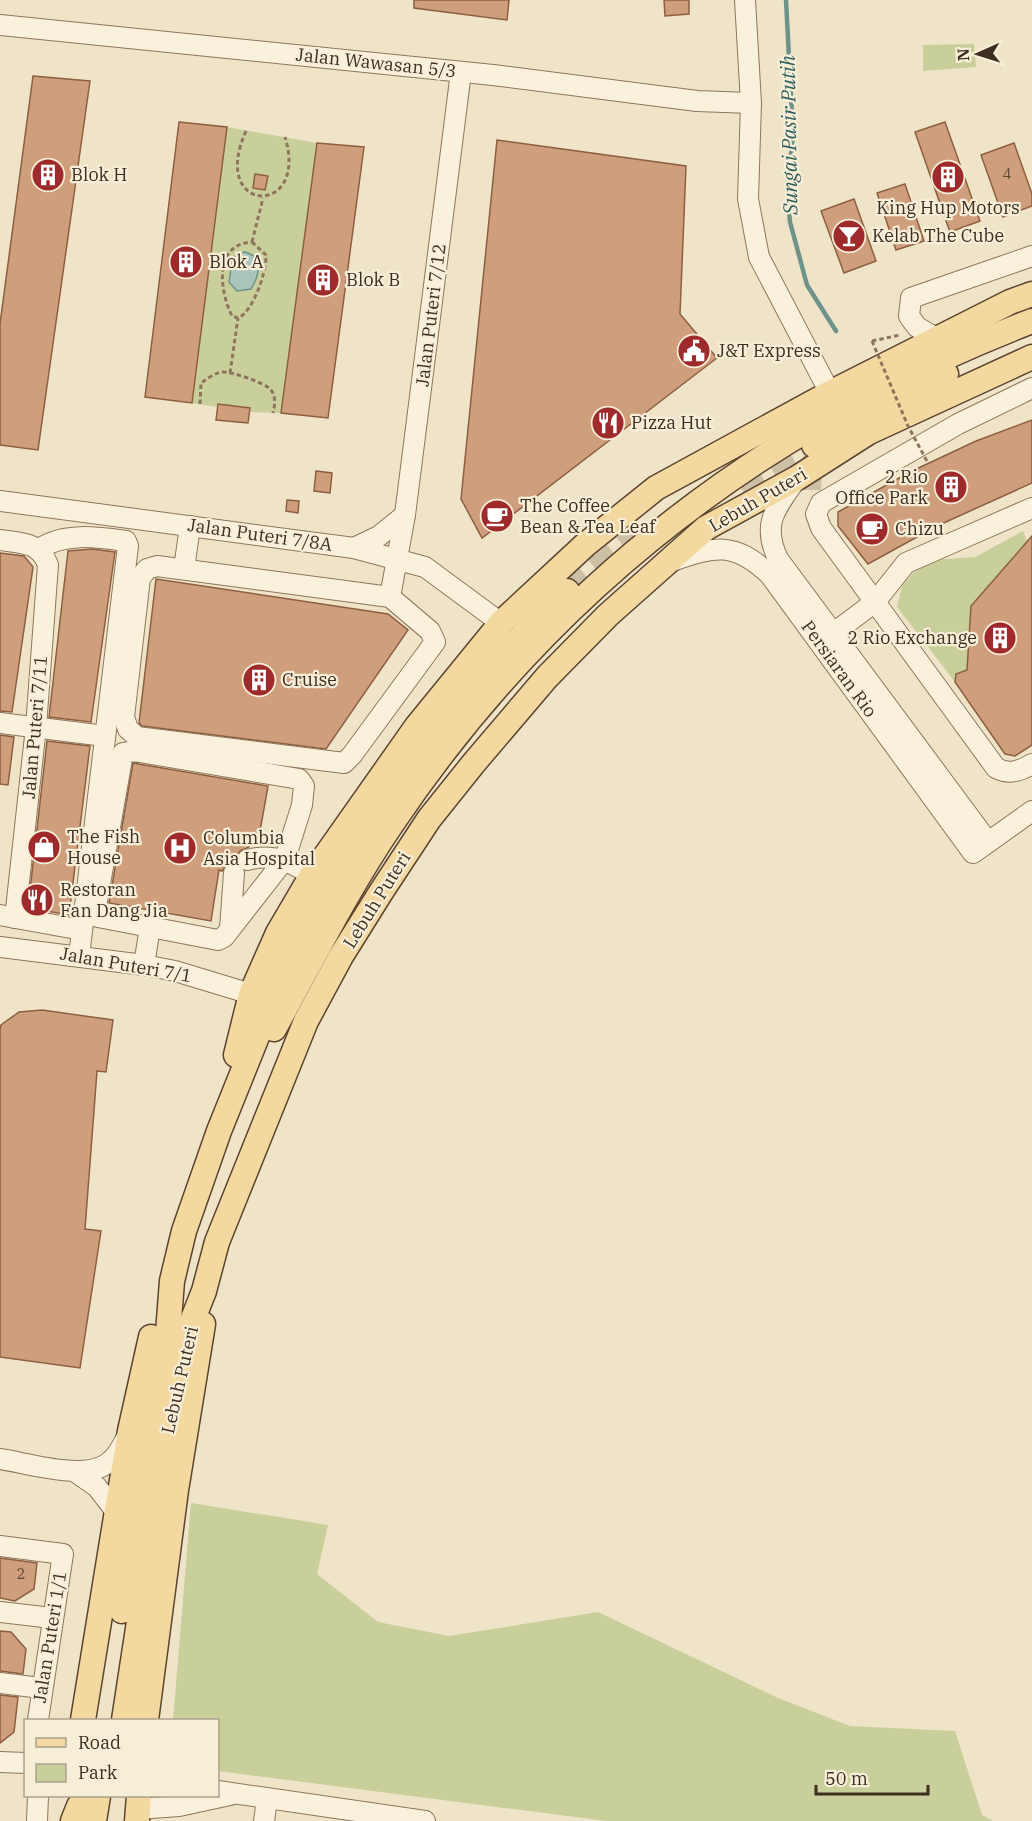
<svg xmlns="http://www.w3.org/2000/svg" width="1032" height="1821" viewBox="0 0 1032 1821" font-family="'IBM Plex Serif',serif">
<rect width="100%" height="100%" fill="#f0e4c8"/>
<!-- green -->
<g fill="#c9cf9b">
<path d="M974 44 976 67 923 71V45Z"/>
<path d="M227 127 317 143 281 413 249 412 192 403Z"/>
<path d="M1023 531 1027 541 971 606 967 670 956 674 955 682 897 607 902 586 915 571 930 560 975 557Z"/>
<path d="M191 1503 328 1525 317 1574 378 1622 449 1636 598 1612 778 1698 850 1726 955 1731 982 1815 993 1821H606L218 1771V1720H173Z"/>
</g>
<!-- water -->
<path fill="#a9c4bc" stroke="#6f938a" stroke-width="1.5" d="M244 252C265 256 259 276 251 289L237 291 229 282 233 257Z"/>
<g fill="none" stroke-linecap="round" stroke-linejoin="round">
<!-- stream -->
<path stroke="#6f938a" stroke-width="4.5" d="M786 0 793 135 787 190 790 222 807 285 836 331"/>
</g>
<!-- building -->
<g fill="#cf9f7d" stroke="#8d5f41" stroke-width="1.5">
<path d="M414 0H509L507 20 414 8Z"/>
<path d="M664 0H689V14L665 16Z"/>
<path d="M33 76 90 81 38 450 0 445V324Z"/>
<path d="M179 122 227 127 192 403 145 397Z"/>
<path d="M945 122 980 221 950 232 915 132Z"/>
<path d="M497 140 686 166 680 314 717 358 482 538 461 499Z"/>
<path d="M317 143 364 147 328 418 281 413Z"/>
<path d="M1014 143 1032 194V206L1003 217 981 155Z"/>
<path d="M255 174 268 176 265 190 253 188Z"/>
<path d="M905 184 924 241 896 250 877 193Z"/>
<path d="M854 199 876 261 844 273 821 211Z"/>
<path d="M218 404 250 408 248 423 216 420Z"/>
<path d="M1032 420V483L937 526 868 564 838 526V512L910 472 976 441Z"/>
<path d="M316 471 332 473 330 493 314 491Z"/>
<path d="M287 500 299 501 298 513 286 511Z"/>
<path d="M1032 536V745L1015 756 1005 754 955 682 956 674 967 670 971 606Z"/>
<path d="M92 549 115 552 91 722 49 717 68 551Z"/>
<path d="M0 553 24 556 33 567 12 712 0 711Z"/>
<path d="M156 579 388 614 408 630 326 749 142 726 139 723Z"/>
<path d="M0 735 14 737 8 785 0 784Z"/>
<path d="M47 741 90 746 69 915 28 908Z"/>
<path d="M133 763 268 786 259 837 251 836 249 847 240 851 235 861 228 863 222 871 219 870 211 921 109 903Z"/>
<path d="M42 1010 113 1020 106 1072 97 1071 85 1229 101 1231 80 1368 0 1357V1031L1 1025 19 1012Z"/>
<path d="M0 1558 37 1563 34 1589 15 1601 0 1598Z"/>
<path d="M0 1631 11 1632 26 1649 23 1674 0 1671Z"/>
<path d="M0 1695 18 1697 14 1732 0 1743Z"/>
</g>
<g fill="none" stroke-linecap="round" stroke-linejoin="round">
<!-- minor-tunnel -->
<path stroke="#ccc0a6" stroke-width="20" stroke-dasharray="20 10" stroke-linecap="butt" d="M811 490 813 456"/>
<!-- major-tunnel -->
<g stroke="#ccc0a6" stroke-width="24" stroke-dasharray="24 12" stroke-linecap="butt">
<path d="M739 484 814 445"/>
<path d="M567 591 629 543 645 535"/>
</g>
<defs>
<g id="minor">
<path d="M745 0 751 103 748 199 759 257 830 393"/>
<path d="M0 25 493 75 697 101 751 103"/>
<path d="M938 339 917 327 909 316 911 298 1032 256"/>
<path d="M1032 388 958 424 821 503 816 514 821 528 996 768C1009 775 1020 771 1032 764"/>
<path d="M797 478C776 508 761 523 778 559L988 842"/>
<path d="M0 501 354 548 425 567 501 623"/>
<path d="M0 540C21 543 40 542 48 565L36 727 15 918"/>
<path d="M354 548 379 536 405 515"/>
<path d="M39 549C64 532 97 537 126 541L128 546 79 956"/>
<path d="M672 561C716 546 734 541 770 575L973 853 1032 811"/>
<path d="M157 566 390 597 430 631 435 642 352 755 344 763 137 737 128 729 124 717 140 578 147 569Z"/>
<path d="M184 569 190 526"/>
<path d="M390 597 405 515 461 72"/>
<path d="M823 641 875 602 906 563 1032 508"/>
<path d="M0 723 105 736"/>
<path d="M134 751 299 779 304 786 302 805 285 859 224 937 218 940 98 917 95 912 123 753Z"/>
<path d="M247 860C274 853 289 861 312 875"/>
<path d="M0 915 82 930"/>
<path d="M230 929 234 873"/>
<path d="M0 947 144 965 175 971 251 994"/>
<path d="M144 965 150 927"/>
<path d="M0 1459C27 1463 76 1478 101 1467 115 1461 121 1448 128 1435"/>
<path d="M74 1471 97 1487 117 1513"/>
<path d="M0 1546 63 1554 38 1720"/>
<path d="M0 1612 52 1618"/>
<path d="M0 1683 41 1688"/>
<path d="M0 1762 26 1763"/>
<path d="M218 1791 425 1821"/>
<path d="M138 1809 179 1806 230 1795"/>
<path d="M37 1821 38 1796"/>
<path d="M264 1821 267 1800"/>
</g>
<g id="major">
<path d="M814 445 946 374"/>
<path d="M274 1029C312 960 347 890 391 825 550 588 767 423 1032 321"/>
<path d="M236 1055 251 994 278 933 312 875 417 726 501 623 585 545 656 488 830 393 1010 302 1032 294"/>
<path d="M122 1611 141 1477 168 1333 172 1281 184 1231 219 1131 287 962 329 885 374 816 423 751 496 662 567 591"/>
<path d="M83 1720 130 1431 151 1337"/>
<path d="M124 1720 176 1380 187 1334 204 1291 217 1242 306 1021 341 956 381 892 429 819 473 764 547 677 608 615 706 528 797 478 869 432 1032 357"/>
<path d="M146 1720 176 1490 203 1324"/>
<path d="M73 1821 79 1806 88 1796"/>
<path d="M94 1821 98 1796"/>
<path d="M137 1821 139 1796"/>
</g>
</defs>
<!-- minor casing -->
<use href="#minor" stroke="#8d765c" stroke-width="22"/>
<!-- major casing -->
<use href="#major" stroke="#5b4430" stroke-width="27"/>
<!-- path -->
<g stroke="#8d765c" stroke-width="3" stroke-dasharray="4.5 3" stroke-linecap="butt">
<path d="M246 131C208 215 310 218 285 137"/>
<path d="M252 242 266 255C267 271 253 312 238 318L232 316C219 290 214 244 252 242Z"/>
<path d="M252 242 263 198"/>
<path d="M872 341 900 335"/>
<path d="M230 373 238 318"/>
<path d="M200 404 201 383C207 379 214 373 222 372 230 371 266 383 271 390 276 396 275 405 273 413"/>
</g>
<!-- minor -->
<use href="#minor" stroke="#faf1dc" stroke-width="20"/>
<!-- major -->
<use href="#major" stroke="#f3d9a0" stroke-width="24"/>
<!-- path-bridge -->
<path stroke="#8d765c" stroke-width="3" stroke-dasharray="4.5 3" stroke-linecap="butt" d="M872 341 908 426 928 463"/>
</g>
<!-- icons -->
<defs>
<symbol id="building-disc" viewBox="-11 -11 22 22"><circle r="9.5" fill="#9e2a2b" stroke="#f7eed8"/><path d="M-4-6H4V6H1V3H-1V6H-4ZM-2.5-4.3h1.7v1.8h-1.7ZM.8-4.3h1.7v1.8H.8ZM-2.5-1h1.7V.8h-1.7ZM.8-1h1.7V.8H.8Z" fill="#fff"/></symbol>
<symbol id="bar-disc" viewBox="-11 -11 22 22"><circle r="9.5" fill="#9e2a2b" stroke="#f7eed8"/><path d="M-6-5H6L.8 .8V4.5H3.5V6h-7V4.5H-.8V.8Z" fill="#fff"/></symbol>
<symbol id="civic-disc" viewBox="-11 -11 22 22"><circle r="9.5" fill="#9e2a2b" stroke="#f7eed8"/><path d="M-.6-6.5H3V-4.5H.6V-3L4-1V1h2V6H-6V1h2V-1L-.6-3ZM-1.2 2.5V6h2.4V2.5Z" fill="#fff"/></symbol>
<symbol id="restaurant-disc" viewBox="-11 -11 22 22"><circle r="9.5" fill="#9e2a2b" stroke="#f7eed8"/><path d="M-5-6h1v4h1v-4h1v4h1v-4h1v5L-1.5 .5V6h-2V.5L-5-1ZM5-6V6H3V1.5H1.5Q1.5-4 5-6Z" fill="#fff"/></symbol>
<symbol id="cafe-disc" viewBox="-11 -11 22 22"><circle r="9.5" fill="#9e2a2b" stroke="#f7eed8"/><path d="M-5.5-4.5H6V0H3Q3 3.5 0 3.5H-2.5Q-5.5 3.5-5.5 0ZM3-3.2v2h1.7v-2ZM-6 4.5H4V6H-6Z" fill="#fff"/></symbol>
<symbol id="shop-disc" viewBox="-11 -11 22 22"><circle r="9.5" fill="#9e2a2b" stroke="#f7eed8"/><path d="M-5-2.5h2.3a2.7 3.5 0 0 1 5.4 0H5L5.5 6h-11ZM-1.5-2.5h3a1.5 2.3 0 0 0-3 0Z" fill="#fff"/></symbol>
<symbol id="hospital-disc" viewBox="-11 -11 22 22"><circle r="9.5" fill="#9e2a2b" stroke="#f7eed8"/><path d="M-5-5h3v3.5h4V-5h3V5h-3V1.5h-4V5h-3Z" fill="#fff"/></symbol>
</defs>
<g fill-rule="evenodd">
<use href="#building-disc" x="29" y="156" width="38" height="38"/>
<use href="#building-disc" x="929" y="158" width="38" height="38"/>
<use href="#bar-disc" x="830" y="217" width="38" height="38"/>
<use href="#building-disc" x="167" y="243" width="38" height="38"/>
<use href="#building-disc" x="304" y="261" width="38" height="38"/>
<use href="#civic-disc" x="675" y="332" width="38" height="38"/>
<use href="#restaurant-disc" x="589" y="404" width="38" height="38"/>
<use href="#building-disc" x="932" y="468" width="38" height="38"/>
<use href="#cafe-disc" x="478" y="497" width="38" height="38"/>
<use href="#cafe-disc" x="853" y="510" width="38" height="38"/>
<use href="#building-disc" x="981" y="619" width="38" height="38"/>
<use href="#building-disc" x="240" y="661" width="38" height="38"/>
<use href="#shop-disc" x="25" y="828" width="38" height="38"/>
<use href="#hospital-disc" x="161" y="829" width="38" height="38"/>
<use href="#restaurant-disc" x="18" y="881" width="38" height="38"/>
</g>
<g text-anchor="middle" stroke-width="4.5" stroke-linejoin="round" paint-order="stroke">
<!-- number labels -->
<g font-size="15" fill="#624a37">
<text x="1007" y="179">4</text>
<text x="21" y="1579">2</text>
</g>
<!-- street labels -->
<g font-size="18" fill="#3d2e20" stroke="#f7eed8">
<text transform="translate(376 63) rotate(6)" y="6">Jalan Wawasan 5/3</text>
<text transform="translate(431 315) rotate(-83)" y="6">Jalan Puteri 7/12</text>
<text transform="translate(758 500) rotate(-30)" y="6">Lebuh Puteri</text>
<text transform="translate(260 535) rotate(8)" y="6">Jalan Puteri 7/8A</text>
<text transform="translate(839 669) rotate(54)" y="6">Persiaran Rio</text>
<text transform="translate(35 727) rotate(-85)" y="6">Jalan Puteri 7/11</text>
<text transform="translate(377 900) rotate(-58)" y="6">Lebuh Puteri</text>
<text transform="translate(126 965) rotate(10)" y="6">Jalan Puteri 7/1</text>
<text transform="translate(180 1380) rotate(-77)" y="6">Lebuh Puteri</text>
<text transform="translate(50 1637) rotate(-81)" y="6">Jalan Puteri 1/1</text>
</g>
<!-- poi labels -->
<g font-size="18" fill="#3d2e20" stroke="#f7eed8" text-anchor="start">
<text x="71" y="181">Blok H</text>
<text x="948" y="214" text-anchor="middle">King Hup Motors</text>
<text x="872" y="242">Kelab The Cube</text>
<text x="209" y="268">Blok A</text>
<text x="346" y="286">Blok B</text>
<text x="717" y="357">J&amp;T Express</text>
<text x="631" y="429">Pizza Hut</text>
<text x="928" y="483" text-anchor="end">2 Rio<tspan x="928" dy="21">Office Park</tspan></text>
<text x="520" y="512">The Coffee<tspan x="520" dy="21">Bean &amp; Tea Leaf</tspan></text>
<text x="895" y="535">Chizu</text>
<text x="977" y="644" text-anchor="end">2 Rio Exchange</text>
<text x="282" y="686">Cruise</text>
<text x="67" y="843">The Fish<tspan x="67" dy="21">House</tspan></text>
<text x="203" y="844">Columbia<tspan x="203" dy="21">Asia Hospital</tspan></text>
<text x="60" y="896">Restoran<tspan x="60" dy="21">Fan Dang Jia</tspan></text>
</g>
<!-- water labels -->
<g font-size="20" font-style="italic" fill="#2f5d5a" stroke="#f7eed8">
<text transform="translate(789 135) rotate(-91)" y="7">Sungai Pasir Putih</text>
</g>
</g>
<!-- legend -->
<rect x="24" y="1719" width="195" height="78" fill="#f7eed8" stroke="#ada18e" stroke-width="1.5"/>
<rect x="36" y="1738" width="30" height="9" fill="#f3d9a0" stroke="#ada18e" stroke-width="1.5"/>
<text x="78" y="1749" font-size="18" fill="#3d2e20">Road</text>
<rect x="36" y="1764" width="30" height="18" fill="#c9cf9b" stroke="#ada18e" stroke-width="1.5"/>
<text x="78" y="1779" font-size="18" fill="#3d2e20">Park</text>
<!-- north arrow -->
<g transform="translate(978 54) rotate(267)" stroke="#f7eed8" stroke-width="4.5" paint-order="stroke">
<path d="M0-4.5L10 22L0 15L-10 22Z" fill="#3d2e20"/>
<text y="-9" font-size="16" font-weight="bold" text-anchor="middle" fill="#3d2e20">N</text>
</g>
<!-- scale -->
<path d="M816 1785v9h112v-9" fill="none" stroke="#3d2e20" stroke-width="3"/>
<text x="825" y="1785" font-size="18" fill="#3d2e20" stroke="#f7eed8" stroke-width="4.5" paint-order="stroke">50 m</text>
</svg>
